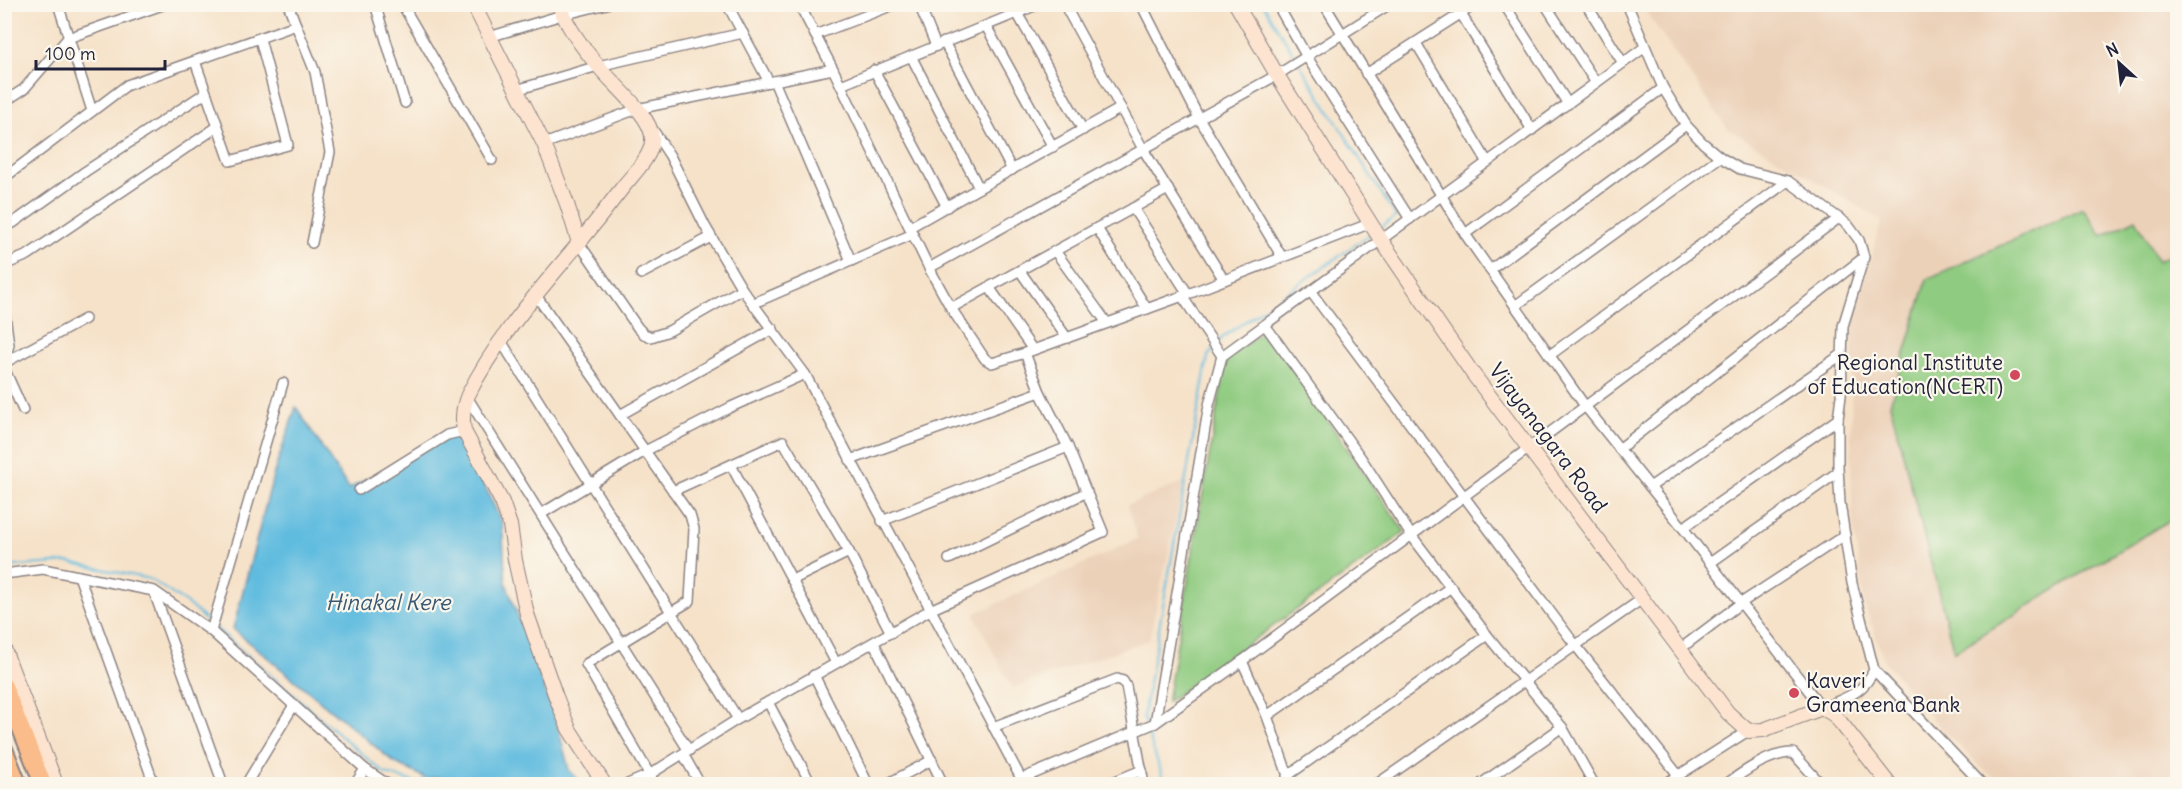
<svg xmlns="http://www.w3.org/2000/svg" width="2182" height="789" viewBox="0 0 2182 789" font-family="Delius,sans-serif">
<rect width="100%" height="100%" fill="#fbf7ec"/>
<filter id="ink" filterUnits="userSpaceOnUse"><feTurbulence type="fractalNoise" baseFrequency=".0167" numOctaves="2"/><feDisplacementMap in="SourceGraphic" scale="12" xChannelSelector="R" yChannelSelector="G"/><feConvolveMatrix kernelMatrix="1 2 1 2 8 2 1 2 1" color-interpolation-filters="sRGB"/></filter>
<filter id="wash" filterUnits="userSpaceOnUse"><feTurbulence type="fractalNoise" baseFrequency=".008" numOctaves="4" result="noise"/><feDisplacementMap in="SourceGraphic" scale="24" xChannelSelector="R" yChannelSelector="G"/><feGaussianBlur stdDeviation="1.35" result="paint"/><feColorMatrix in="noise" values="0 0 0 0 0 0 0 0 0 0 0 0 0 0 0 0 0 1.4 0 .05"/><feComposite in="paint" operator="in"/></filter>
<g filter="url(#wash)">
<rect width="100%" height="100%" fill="#f6e2c9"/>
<!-- built -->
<g fill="#ecd1b9">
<path d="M1641 5H2177V784H2007L1986 772 1935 722 1884 661 1864 603 1852 514 1851 431 1853 319 1882 220 1728 129Z"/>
<path d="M1184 482 1149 640 1012 688 974 614 1138 539 1127 505Z"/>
</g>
<!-- green -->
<g fill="#8fcb80" stroke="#58765e" stroke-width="1.5">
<path d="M2083 208 2102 236 2136 219 2158 261 2177 252V516L2085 571 1954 652 1890 404 1927 279Z"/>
<path d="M1265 330 1405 532 1167 702 1226 358Z"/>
</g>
<!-- water -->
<path fill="#61bcdf" stroke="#426f8d" stroke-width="1.5" d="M296 407 349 489 458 429 502 523 506 583 558 727 569 770 583 784H504L434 777 427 779 394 762 233 629 274 473Z"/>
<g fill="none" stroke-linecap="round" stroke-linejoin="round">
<!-- stream -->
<g stroke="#61bcdf" stroke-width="2">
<path d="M1263 4 1296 58"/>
<path d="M1299 63 1396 216 1380 228"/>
<path d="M1217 344 1223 337 1371 234"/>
<path d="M4 567 68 562 150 579 189 605 211 625"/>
<path d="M216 628 384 773 417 783 427 779"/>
<path d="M1146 725 1143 717 1208 356 1214 349"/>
<path d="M1147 731 1165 784"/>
</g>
</g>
</g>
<g filter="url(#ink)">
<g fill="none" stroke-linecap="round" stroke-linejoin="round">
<defs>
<g id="street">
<path d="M58 4 92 111"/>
<path d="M375 4 405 103"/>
<path d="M402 4 492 160"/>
<path d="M727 4 769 82"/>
<path d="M799 4 833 69 929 268 951 308 985 359 992 363 1025 353 1188 294 1371 223"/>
<path d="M919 4 936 46"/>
<path d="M1064 4 1143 149 1224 280"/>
<path d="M1141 4 1199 118 1282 257"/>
<path d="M1277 4 1307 57 1410 219"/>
<path d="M1324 4 1465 234 1585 406 1683 528 1822 708C1846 697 1862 695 1874 670L1852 583 1840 503 1838 467V419L1841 396 1843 326 1864 257 1859 240 1848 225 1788 181 1740 169 1720 157 1703 143 1686 125 1663 88 1627 4"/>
<path d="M1455 4 1532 130"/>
<path d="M1504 4 1568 104"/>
<path d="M1545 4 1596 83"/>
<path d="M1586 4 1623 63"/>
<path d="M1017 13 1083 130"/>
<path d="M296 25 315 72 330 152 312 243"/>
<path d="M986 26 1053 147"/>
<path d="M815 35 896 4"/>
<path d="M489 37 562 15 607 4"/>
<path d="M944 42 1012 170"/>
<path d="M1416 43 1487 161"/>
<path d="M911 56 979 188"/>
<path d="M195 61 230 161 288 145 260 39"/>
<path d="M874 70 947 207"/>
<path d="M1366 74 1476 4"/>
<path d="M774 81 851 261"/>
<path d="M841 85 1039 4"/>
<path d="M516 90 598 66 743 33"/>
<path d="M4 102 24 89 68 38 165 4"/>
<path d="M653 130 670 156 705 226 742 289 805 374 1024 784"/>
<path d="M544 144 637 109 833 69"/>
<path d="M4 178 127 85 296 25 288 4"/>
<path d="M1133 208 1188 294"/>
<path d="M4 227 13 223 86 171 199 97 207 95"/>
<path d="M910 227 1121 108"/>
<path d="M1097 228 1147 309"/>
<path d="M1465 234 1663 88"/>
<path d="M579 243 638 328 644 334 651 337 669 331 742 289"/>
<path d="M1055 251 1107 323"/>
<path d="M4 265 28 255 217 127"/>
<path d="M929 268 1277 75 1390 4"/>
<path d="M1490 270 1686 125"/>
<path d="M1020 271 1067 338"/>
<path d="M641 274 711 237"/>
<path d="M989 287 1033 350"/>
<path d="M1311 292 1576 646 1679 776"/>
<path d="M535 294 690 515 694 529 690 601 586 664 655 784"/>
<path d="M1182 296 1222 356"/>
<path d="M754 303 913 234"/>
<path d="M1515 306 1720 157"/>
<path d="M4 307 9 345 4 360"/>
<path d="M951 308 1168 189"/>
<path d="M1265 325 1361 458 1411 535 1487 635 1562 727 1594 784"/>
<path d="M501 341 738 719"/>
<path d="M1550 355 1788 181"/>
<path d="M4 363 85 319"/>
<path d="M4 368 23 410"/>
<path d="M467 397 689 751"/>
<path d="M620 415 773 329"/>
<path d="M1619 449 1863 258"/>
<path d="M850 460 1040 392"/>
<path d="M731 465 836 663"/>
<path d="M1650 487 1841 355"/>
<path d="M359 490 447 435 464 431"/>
<path d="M673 491 783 441 849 552 891 633"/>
<path d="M541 514 645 451 731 407 805 374"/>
<path d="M882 521 1068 447"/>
<path d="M1683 528 1838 419"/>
<path d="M949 559 1087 492"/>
<path d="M1710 563 1838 472"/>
<path d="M4 574 43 569 154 591 211 631 365 769 355 784"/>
<path d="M79 576 154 784"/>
<path d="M792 580 849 552"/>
<path d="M154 592 223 784"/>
<path d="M211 631 283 383"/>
<path d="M874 643 943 784"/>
<path d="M1680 649 1741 603 1845 535"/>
<path d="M1874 670 1982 784"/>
<path d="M814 675 868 784"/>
<path d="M768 702 811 784"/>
<path d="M1267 716 1451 587"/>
<path d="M1155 723 1209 405 1222 356 1645 47"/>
<path d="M993 727 1117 679 1123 681 1126 686 1144 784"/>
<path d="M683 754 700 784"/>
<path d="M365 769 387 784"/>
<path d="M1287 776 1487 635"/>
<path d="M1021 779 1155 723 1242 661"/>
<path d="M246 784 294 705"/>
<path d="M628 784 649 775 738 719 930 610 1103 532 1068 447 1040 392 1025 353"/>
<path d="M887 784 932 760"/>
<path d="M1108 784 1142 770"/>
<path d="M1291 784 1267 716 1242 661 1839 218"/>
<path d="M1377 784 1642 599"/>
<path d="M1481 784 1562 727"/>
<path d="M1665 784 1748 731"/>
<path d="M1726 784C1745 771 1769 753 1793 753L1821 784"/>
</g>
<g id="secondary">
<path d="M473 4 544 144 567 204 579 243"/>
<path d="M559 4C567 28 585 51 601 69 615 86 651 116 652 137 654 155 633 174 623 187 608 206 593 226 578 244 538 292 496 339 468 395 463 406 462 419 464 431L502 502 510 525 515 560 527 614 556 697 569 729 603 782 602 784"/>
<path d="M1236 4 1277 75 1381 240 1473 374 1728 713 1748 731 1763 730 1822 708 1833 714 1841 723 1889 784"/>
<path d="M4 649 56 784"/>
<path d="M4 773 9 784"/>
</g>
<g id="highway">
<path d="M4 686 43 784"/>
<path d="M4 749 18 784"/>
</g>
</defs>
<!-- street casing -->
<use href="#street" stroke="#8c8282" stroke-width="12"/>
<!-- secondary casing -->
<use href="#secondary" stroke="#8c8282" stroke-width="16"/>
<!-- highway casing -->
<use href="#highway" stroke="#8c8282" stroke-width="20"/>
<!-- street -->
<use href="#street" stroke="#fff" stroke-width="9"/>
<!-- secondary -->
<use href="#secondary" stroke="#fde4d0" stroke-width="14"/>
<!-- highway -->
<use href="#highway" stroke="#f9bc8a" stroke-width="16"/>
</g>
</g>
<!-- markers -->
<g fill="#d1495b" stroke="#fbf7ec" stroke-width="2">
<circle cx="2015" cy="375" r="6"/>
<circle cx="1794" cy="693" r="6"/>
</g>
<g text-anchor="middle" stroke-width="4.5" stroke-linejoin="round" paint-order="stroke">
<!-- poi labels -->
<g font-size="21" fill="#22223b" stroke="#fbf7ec" text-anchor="end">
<text x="2003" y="370">Regional Institute<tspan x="2003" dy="24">of Education(NCERT)</tspan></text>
<text x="1806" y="688" text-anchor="start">Kaveri<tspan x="1806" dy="24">Grameena Bank</tspan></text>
</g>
<!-- street labels -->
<g font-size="21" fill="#22223b" stroke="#fbf7ec">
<text transform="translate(1548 438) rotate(53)" y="7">Vijayanagara Road</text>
</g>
<!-- water labels -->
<g font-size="22" font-style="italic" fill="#385874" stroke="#fbf7ec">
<text x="388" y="610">Hinakal Kere</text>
</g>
</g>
<!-- margin -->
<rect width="2182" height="789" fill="none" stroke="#fbf7ec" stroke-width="24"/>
<!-- north arrow -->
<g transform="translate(2119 63) rotate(333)" stroke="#fbf7ec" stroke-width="4.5" paint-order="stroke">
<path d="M0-4.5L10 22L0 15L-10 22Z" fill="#22223b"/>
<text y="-9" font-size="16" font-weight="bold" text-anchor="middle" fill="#22223b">N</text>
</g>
<!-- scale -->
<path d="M36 60v9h129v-9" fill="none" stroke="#22223b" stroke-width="3"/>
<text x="45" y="60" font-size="18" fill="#22223b" stroke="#fbf7ec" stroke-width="4.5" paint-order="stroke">100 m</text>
</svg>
